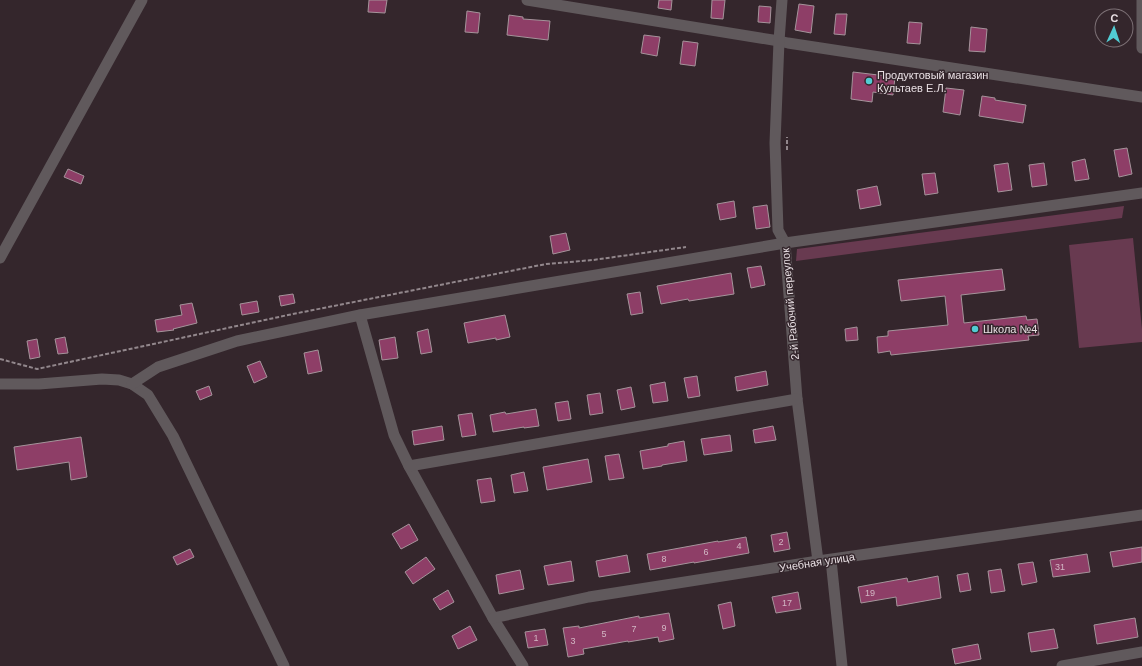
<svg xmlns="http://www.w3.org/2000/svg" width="1142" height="666" viewBox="0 0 1142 666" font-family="Arial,sans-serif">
<rect width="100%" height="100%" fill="#34262c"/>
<!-- green -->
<g fill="#683a50">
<path d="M1124 206 1122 218 796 261 797 249Z"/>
<path d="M1133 238 1142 329V342L1079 348 1069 245Z"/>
</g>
<!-- building -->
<g fill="#8e3e67" stroke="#a5949b">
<path d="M369 0H387L385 13 368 12Z"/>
<path d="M659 0H672L671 10 658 8Z"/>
<path d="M712 0H725L723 19 711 18Z"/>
<path d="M799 4 814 6 811 33 795 30Z"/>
<path d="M759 6 771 7 770 23 758 22Z"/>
<path d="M467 11 480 13 478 33 465 32Z"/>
<path d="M836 14H847L845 35 834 34Z"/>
<path d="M509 15 523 17V19L550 21 548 40 507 35Z"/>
<path d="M909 22 922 23 920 44 907 43Z"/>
<path d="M971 27 987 29 985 52 969 51Z"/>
<path d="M644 35 660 37 657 56 641 53Z"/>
<path d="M683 41 698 43 695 66 680 64Z"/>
<path d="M853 72 895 77 893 95 873 92 872 102 851 99Z"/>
<path d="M946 88 964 90 960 115 943 112Z"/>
<path d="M982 96 995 98V100L1026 105 1023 123 979 116Z"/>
<path d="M1127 148 1132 174 1119 177 1114 150Z"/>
<path d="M1085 159 1089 179 1075 181 1072 162Z"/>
<path d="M1008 163 1012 190 998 192 994 165Z"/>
<path d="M1044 163 1047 185 1032 187 1029 165Z"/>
<path d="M68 169 84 176 81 184 64 177Z"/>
<path d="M935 173 938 193 925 195 922 174Z"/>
<path d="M877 186 881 205 860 209 857 190Z"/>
<path d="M734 201 736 217 720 220 717 204Z"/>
<path d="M767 205 770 227 756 229 753 207Z"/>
<path d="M566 233 570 250 553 254 550 236Z"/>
<path d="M761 266 765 285 751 288 747 268Z"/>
<path d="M1002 269 1005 290 961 295 964 323 1026 316 1027 320 1037 319 1039 335 1028 336 1029 340 891 355 890 351 878 353 877 337 888 336V331L948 325 945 296 901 301 898 280Z"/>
<path d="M731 273 734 294 689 301 688 299 661 304 657 286Z"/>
<path d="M640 292 643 313 631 315 627 294Z"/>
<path d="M293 294 295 303 281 306 279 296Z"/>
<path d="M257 301 259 312 242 315 240 304Z"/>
<path d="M192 303 197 323 173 329 174 330 157 332 155 320 182 315 180 305Z"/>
<path d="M505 315 510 337 496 340V338L468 343 464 323Z"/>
<path d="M857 327 858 340 846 341 845 329Z"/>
<path d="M428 329 432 352 421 354 417 332Z"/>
<path d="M65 337 68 353 58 354 55 339Z"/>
<path d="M395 337 398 358 382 360 379 340Z"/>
<path d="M37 339 40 357 30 359 27 341Z"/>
<path d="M318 350 322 371 308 374 304 353Z"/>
<path d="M260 361 267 377 254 383 247 366Z"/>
<path d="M766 371 768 385 737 391 735 377Z"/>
<path d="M697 376 700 396 688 398 684 378Z"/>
<path d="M665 382 668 401 653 403 650 385Z"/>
<path d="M209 386 212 395 200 400 196 391Z"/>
<path d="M631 387 635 407 621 410 617 390Z"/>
<path d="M600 393 603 413 590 415 587 395Z"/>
<path d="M568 401 571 419 558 421 555 403Z"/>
<path d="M536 409 539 426 524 428V427L493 432 490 415 505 412 506 414Z"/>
<path d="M472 413 476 435 462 437 458 415Z"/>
<path d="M442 426 444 440 414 445 412 431Z"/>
<path d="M773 426 776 440 755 443 753 430Z"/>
<path d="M730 435 732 451 704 455 701 439Z"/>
<path d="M81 437 87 477 71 480 69 462 17 470 14 447Z"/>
<path d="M684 441 687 461 662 465V466L643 469 640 451 668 446V444Z"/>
<path d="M619 454 624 478 609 480 605 456Z"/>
<path d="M588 459 592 482 547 490 543 467Z"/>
<path d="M524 472 528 491 514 493 511 475Z"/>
<path d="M491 478 495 501 481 503 477 480Z"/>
<path d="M409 524 418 540 401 549 392 534Z"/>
<path d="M787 532 790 549 774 552 771 535Z"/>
<path d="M746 537 749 553 694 563V562L650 570 647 554 718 541V542Z"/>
<path d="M1142 547V562L1113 567 1110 552Z"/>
<path d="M190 549 194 557 177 565 173 557Z"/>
<path d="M1087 554 1090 572 1053 577 1050 560Z"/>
<path d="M627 555 630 572 599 577 596 561Z"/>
<path d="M426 557 435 569 413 584 405 572Z"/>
<path d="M571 561 574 581 548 585 544 566Z"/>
<path d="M1033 562 1037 582 1022 585 1018 564Z"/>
<path d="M1001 569 1005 591 991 593 988 571Z"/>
<path d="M520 570 524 589 499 594 496 575Z"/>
<path d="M968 573 971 590 960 592 957 575Z"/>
<path d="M938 576 941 598 897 606 896 597 861 603 858 587 907 578 908 582Z"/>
<path d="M448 590 454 602 440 610 433 599Z"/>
<path d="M798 592 801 609 776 613 772 597Z"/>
<path d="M731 602 735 626 723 629 718 605Z"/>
<path d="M669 613 674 639 659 642 658 637 628 642V641L583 649 584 654 568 657 563 628 579 626V628L639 616V618Z"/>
<path d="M1135 618 1138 637 1097 644 1094 625Z"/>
<path d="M470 626 477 640 458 649 452 636Z"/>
<path d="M545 629 548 645 528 648 525 632Z"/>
<path d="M1054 629 1058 648 1031 652 1028 633Z"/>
<path d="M978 644 981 659 955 664 952 649Z"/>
</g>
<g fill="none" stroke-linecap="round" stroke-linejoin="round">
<!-- path -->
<g stroke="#92878c" stroke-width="2" stroke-dasharray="4 2" stroke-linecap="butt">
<path d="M787 150V137"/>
<path d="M0 359 37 369 288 315 546 264 593 260 686 247"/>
</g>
<!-- minor -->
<g stroke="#60595c" stroke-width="11">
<path d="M527 0 779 41 788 43 1142 97"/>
<path d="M782 0 779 41 775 143 778 230 785 243 797 399 818 561"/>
<path d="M1142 0V48"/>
<path d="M0 258 142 0"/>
<path d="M360 315 394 435 409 466 493 618 523 666"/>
<path d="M0 384H39L102 379 119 380 132 384 148 395 173 436 284 666"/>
<path d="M132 384 158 367 237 341 360 315 785 243 1142 193"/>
<path d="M409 466 797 399"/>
<path d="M831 560 842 666"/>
<path d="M493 618 589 597 818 561 1142 515"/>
<path d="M1062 666 1142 652"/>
</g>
</g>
<!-- markers -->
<g fill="#51ccd3" stroke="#34262c" stroke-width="1.5">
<circle cx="869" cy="81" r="4"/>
<circle cx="975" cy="329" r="4"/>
</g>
<g text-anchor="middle" stroke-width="3" stroke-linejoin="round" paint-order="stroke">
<!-- number labels -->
<g font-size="9" fill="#d2b7c4">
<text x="781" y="545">2</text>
<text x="739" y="549">4</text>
<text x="706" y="555">6</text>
<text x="664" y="562">8</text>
<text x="1060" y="570">31</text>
<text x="870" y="596">19</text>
<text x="787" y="606">17</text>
<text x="664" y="631">9</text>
<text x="634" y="632">7</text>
<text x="604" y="637">5</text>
<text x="536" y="641">1</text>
<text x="573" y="644">3</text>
</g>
<!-- poi labels -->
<g font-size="11" fill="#e8dfe3" stroke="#34262c" text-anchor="start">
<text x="877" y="79">Продуктовый магазин<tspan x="877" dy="13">Культаев Е.Л.</tspan></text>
<text x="983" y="333">Школа №4</text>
</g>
<!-- street labels -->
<g font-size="11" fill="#e8dfe3" stroke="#34262c">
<text transform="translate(790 304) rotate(-95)" y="4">2-й Рабочий переулок</text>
<text transform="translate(817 562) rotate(-9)" y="4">Учебная улица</text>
</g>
</g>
<!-- north arrow -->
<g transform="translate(1114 28) rotate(3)"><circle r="19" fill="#34262c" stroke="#7c7075"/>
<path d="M0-3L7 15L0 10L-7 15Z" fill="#51ccd3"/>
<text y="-6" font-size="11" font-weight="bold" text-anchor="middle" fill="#e8dfe3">С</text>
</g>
</svg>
